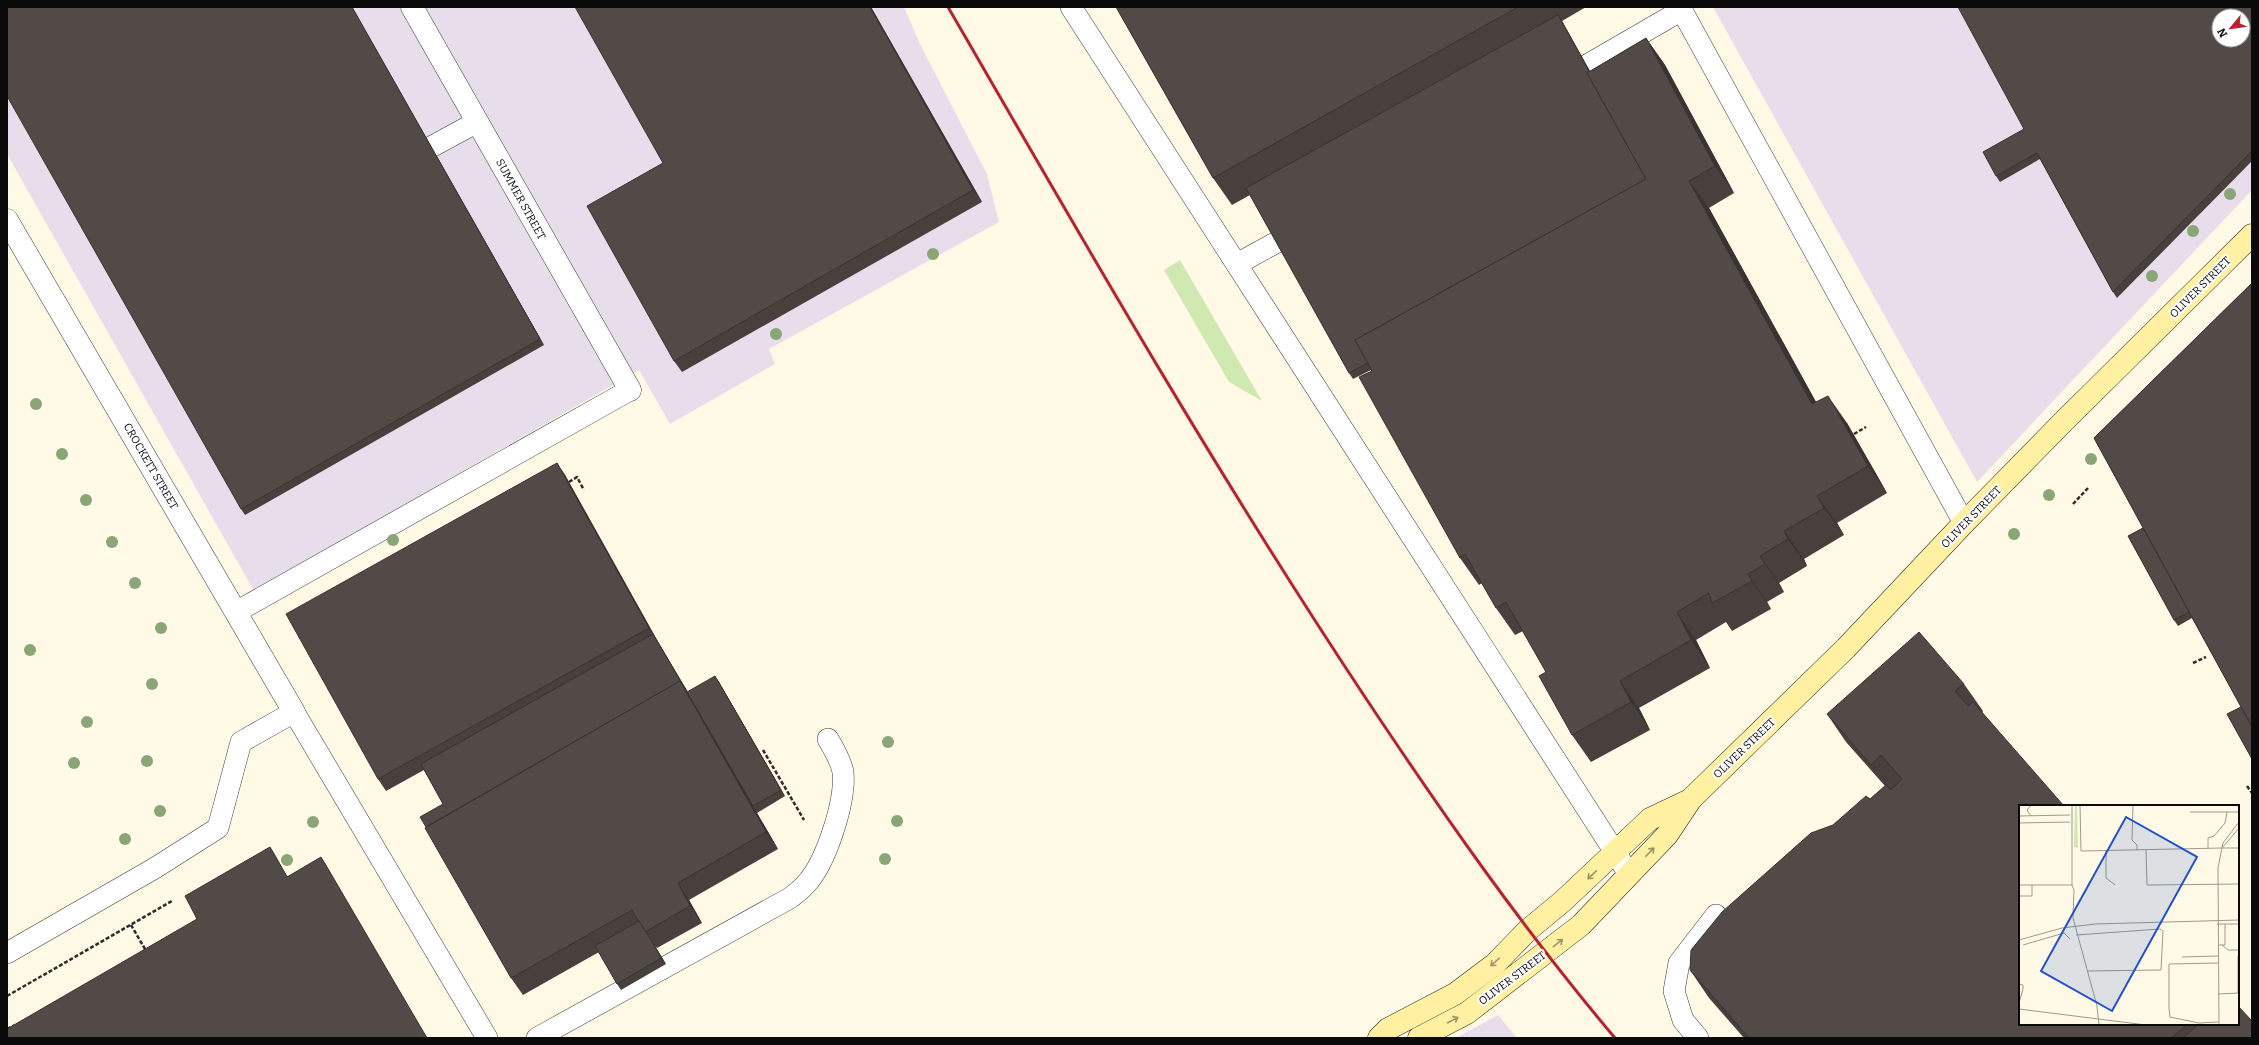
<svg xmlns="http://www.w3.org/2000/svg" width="2259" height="1045" viewBox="0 0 2259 1045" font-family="Bitter,serif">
<rect width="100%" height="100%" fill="#fff9e6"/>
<!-- industrial -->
<g fill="#e8ddea" fill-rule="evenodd">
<path d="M7 7H904L921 46 987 174 999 222 769 349 775 364 670 424 639 370 254 591 7 154Z"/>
<path d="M1713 7H2252V190L1977 482ZM2219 16H2243V40H2219Z"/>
<path d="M1498 1015 1517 1038H1456Z"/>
</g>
<!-- green -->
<path fill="#d0e9b0" d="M1180 260 1262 401 1229 382 1164 270Z"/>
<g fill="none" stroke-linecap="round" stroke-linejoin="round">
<defs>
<g id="lane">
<path d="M1071 7 1629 874"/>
<path d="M1680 7 1964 523"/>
<path d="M1587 65 1682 10"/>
<path d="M431 147 477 122"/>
<path d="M1237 264 1277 242"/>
<path d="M236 612 630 390"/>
<path d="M7 953 155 868 218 828 241 742 294 712 487 1038"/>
<path d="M537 1038 790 898C795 894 802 889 806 884 826 863 846 801 843 772 841 761 834 749 828 739"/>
<path d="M1698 1038 1683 1020 1674 991 1679 963 1716 915"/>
</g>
<g id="street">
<path d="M412 7 630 390"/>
<path d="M7 220 294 712"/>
</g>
<g id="secondary">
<path d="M1379 1038 1388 1029 1455 994 1495 964 1528 930 1563 901 1650 819 1690 800"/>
<path d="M1419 1038 1467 1013 1581 925 1667 835 1691 799 1846 648 1964 523 2064 421 2252 235"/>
</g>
</defs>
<!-- lane casing -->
<use href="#lane" stroke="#3d3d3d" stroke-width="22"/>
<!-- street casing -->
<use href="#street" stroke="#3d3d3d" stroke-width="23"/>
<!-- secondary casing -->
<use href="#secondary" stroke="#2c2c2c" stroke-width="23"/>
<!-- path -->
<g stroke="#2c2c2c" stroke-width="2.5" stroke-dasharray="4 2" stroke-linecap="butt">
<path d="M1854 434 1866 427"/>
<path d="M569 482 577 477 584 490"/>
<path d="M2073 504 2088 488"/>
<path d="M2193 663 2206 657"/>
<path d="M763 750 804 820"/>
<path d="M2247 786 2252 793"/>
<path d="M131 925 145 949"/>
<path d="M7 996 172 901"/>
<path d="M7 1029 15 1025"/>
</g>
<!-- lane -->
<use href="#lane" stroke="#fff" stroke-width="21"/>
<!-- street -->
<use href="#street" stroke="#fff" stroke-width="22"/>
<!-- secondary -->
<use href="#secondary" stroke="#fff1a1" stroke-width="22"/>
<!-- rail -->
<path stroke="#bc1f2d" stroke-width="3" d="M948 7C1082 239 1215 471 1363 694 1442 813 1523 929 1615 1038"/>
</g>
<!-- trees -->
<g fill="#8ba676">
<circle cx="2230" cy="194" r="6"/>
<circle cx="2193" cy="231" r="6"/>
<circle cx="933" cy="254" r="6"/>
<circle cx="2152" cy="276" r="6"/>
<circle cx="776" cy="334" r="6"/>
<circle cx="36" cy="404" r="6"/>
<circle cx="62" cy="454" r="6"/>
<circle cx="2091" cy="459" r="6"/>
<circle cx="2049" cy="495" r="6"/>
<circle cx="86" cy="500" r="6"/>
<circle cx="2014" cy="534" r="6"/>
<circle cx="393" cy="540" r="6"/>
<circle cx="112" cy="542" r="6"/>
<circle cx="135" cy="583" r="6"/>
<circle cx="161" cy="628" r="6"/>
<circle cx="30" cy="650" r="6"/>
<circle cx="152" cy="684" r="6"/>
<circle cx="87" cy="722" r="6"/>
<circle cx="888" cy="742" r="6"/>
<circle cx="147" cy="761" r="6"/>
<circle cx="74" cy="763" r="6"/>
<circle cx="160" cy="811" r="6"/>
<circle cx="897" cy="821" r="6"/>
<circle cx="313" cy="822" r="6"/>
<circle cx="125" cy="839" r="6"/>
<circle cx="885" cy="859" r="6"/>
<circle cx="287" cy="860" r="6"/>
</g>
<!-- wall -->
<g fill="#47403c">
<path d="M7 7H352L544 345 245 515 241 509Z"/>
<path d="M871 7 982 202 682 372 674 361 663 163Z"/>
<path d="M1116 7H1586L1562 21 1590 71 1646 38 1665 65 1734 193 1709 208 1816 402 1847 423 1887 493 1837 523 1844 535 1804 559 1807 566 1779 583 1784 592 1767 602 1771 609 1732 631 1726 622 1696 640 1710 668 1639 708 1650 730 1591 762 1572 735 1546 672 1523 631 1515 635 1496 608 1482 583 1479 585 1460 558 1371 370 1353 379 1349 373 1250 195 1232 205 1213 178Z"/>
<path d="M2252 7V161L2117 298 2113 292 2040 159 2000 182 1996 176 2024 129Z"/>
<path d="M2252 283V759L2227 714 2241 707 2192 618 2178 626 2174 620 2128 536 2143 528 2094 438Z"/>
<path d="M557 463 565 475 657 640 688 692 719 682 785 796 757 813 778 849 689 900 702 923 657 948 655 946 666 964 621 990 617 984 599 952 523 995 511 978 426 827 443 804 424 770 386 791 378 779Z"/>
<path d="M1964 684 1983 711 1982 713 2020 1024H2238L2252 1038H1744L1709 998 1690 970 1833 825 1870 799 1885 786 1846 742 1827 714Z"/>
</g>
<!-- shaded-wall -->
<g fill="#393431">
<path d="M352 7 544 345 540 339Z"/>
<path d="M870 7H871L982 202 973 190Z"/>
<path d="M1558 15 1562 21 1665 206Z"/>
<path d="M1646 38 1665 65 1734 193 1715 166Z"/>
<path d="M1689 181 1709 208 1832 431 1812 404Z"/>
<path d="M1828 396 1847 423 1887 493 1868 466Z"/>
<path d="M557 463 565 475 657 640 649 628Z"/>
<path d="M1817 496 1837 523 1844 535 1824 508Z"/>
<path d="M1784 531 1804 559 1807 566 1788 539Z"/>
<path d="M1760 556 1779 583 1784 592 1765 564Z"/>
<path d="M1748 574 1767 602 1771 609 1752 581Z"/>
<path d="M1677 612 1696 640 1710 668 1691 640Z"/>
<path d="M653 634 657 640 691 698 753 806 757 813 778 849 766 832 680 681Z"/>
<path d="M715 676 719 682 785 796 781 790Z"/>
<path d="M1620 681 1639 708 1650 730 1631 702Z"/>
<path d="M270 847 274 853 291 883 287 877Z"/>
<path d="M321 857 325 863 427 1038Z"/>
<path d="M678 883 689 900 702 923 690 906Z"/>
<path d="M651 940 655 946 666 964 661 958Z"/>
</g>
<!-- building -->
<g fill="#524a46" stroke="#393431" fill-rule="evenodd">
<path d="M7 7H352L540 339 241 509 7 96Z"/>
<path d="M575 7H870L973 190 674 361 587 206 663 163Z"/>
<path d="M1116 7H1518L1213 178Z"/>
<path d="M1958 7H2252V151L2113 292 2037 153 1996 176 1983 152 2024 129ZM2219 16H2243V40H2219Z"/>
<path d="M1558 15 1589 71 1587 73 1646 179 1355 340 1368 363 1349 373 1246 188Z"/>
<path d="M1646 38 1715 166 1689 181 1812 404 1828 396 1868 466 1817 496 1824 508 1784 531 1788 539 1760 556 1765 564 1748 574 1752 581 1712 603 1709 593 1677 612 1691 640 1620 681 1631 702 1572 735 1539 676 1546 672 1506 602 1496 608 1465 554 1460 558 1359 377 1372 371 1355 340 1646 179 1587 73Z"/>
<path d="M2252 283V727L2094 438Z"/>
<path d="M557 463 649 628 378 779 286 614Z"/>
<path d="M2143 528 2189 612 2174 620 2128 536Z"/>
<path d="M1919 632 1964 684 1955 691 1968 706 1973 702 2064 806H2020V1024H2187L2172 1038H1749L1690 970 1691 950 1722 912 1811 833 1833 825 1866 796 1870 799 1886 785 1891 790 1902 779 1881 755 1871 765 1827 714Z"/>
<path d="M653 634 687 692 680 681 426 827 420 817 443 804 421 764Z"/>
<path d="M715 676 781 790 753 806 687 692Z"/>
<path d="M680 681 766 832 678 883 690 906 645 932 632 910 511 978 425 828Z"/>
<path d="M2241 707 2252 727V759L2227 714Z"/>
<path d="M270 847 287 877 321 857 427 1038H7V1029L197 919 185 896Z"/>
<path d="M639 921 651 940 661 958 617 984 595 946Z"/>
<path d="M2238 1006 2252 1021V1038H2183L2199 1024H2238Z"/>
</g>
<!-- one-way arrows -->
<defs><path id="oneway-shaft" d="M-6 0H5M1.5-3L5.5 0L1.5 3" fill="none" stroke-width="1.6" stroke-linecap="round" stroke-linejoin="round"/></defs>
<g stroke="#9d9565">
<use href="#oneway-shaft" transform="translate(1650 852) rotate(-46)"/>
<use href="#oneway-shaft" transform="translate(1592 875) rotate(137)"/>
<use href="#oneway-shaft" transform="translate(1558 943) rotate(-38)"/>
<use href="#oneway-shaft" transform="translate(1495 962) rotate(138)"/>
<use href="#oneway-shaft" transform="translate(1453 1020) rotate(-28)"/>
</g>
<g text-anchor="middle" stroke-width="4" stroke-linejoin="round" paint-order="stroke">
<!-- street labels -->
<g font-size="11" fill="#0a0a0a" stroke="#fff">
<text transform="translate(521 199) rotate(61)" y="4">SUMMER STREET</text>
<text transform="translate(2200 287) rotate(-45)" y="4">OLIVER STREET</text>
<text transform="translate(151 466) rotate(60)" y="4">CROCKETT STREET</text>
<text transform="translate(1971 517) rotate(-46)" y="4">OLIVER STREET</text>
<text transform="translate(1744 748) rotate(-44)" y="4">OLIVER STREET</text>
<text transform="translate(1512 978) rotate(-37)" y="4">OLIVER STREET</text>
</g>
</g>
<!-- overview -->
<g transform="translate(2019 805)">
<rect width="220" height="220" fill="#fff9e6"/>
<path d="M56 0H58L59 43 55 42Z" fill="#d0e9b0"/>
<path fill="none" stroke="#9d998e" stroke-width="1" d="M53 0V80L55 85 54 113 78 201 80 220M61 0 62 46 203 43M114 0 113 35 118 40V45M171 7H220M0 11 51 10M12 11 8 5 12 0M0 18 51 17M189 43V33L195 31 206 18 208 7M203 43 220 23M203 43H220M127 45 128 80 220 79M87 46V73L96 80M0 80H53M0 91H13V80M198 119H220M57 130 141 124 144 126 142 165 68 166M0 135 43 123 76 119 220 115M4 140 45 128 51 134M199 140H206V119M203 140 209 145H220M219 151V188M163 152 199 151M199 158 150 159V203L151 212 180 218 199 217M0 179 4 180V184L0 198M199 189 220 188M0 204 127 220M200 220 199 63 204 38 220 17"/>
<path fill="#1d4ed8" fill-opacity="0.15" stroke="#1d4ed8" stroke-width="2" d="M107 12 178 52 93 206 22 166Z"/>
<rect width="220" height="220" fill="none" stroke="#0a0a0a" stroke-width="2"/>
</g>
<!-- border -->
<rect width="2259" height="1045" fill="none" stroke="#0a0a0a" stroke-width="16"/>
<!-- north arrow -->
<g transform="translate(2231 28) rotate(241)"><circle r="19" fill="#ffffff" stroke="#9d9d9d"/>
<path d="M0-3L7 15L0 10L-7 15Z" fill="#bc1f2d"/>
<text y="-6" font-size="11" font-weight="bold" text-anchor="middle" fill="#0a0a0a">N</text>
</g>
</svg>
